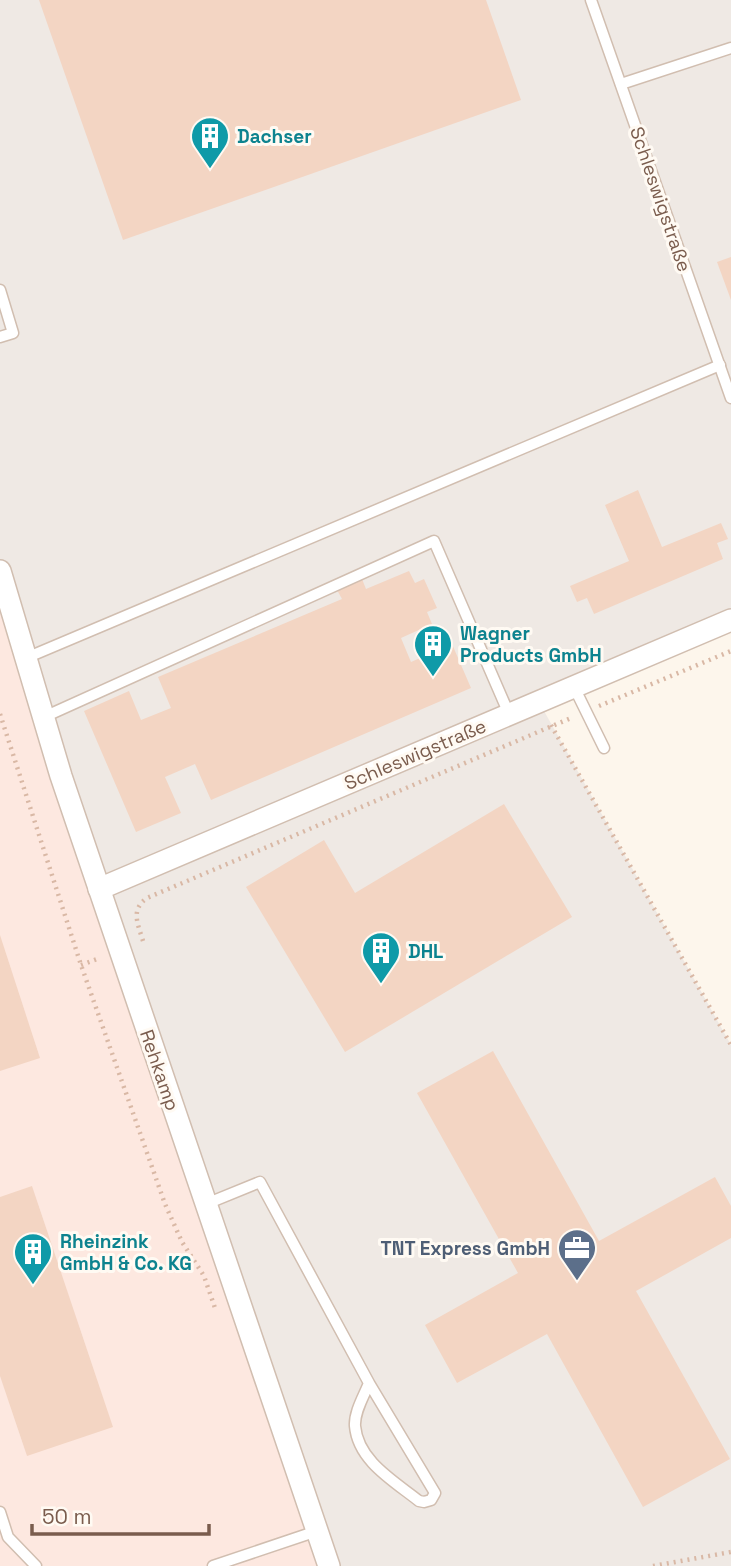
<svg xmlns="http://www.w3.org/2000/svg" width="731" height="1566" viewBox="0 0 731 1566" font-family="'Space Grotesk',sans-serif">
<rect width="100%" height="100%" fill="#fdf6ec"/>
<!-- commercial -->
<path fill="#fde8e0" d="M0 571 329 1566H0Z"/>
<!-- industrial -->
<path fill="#efe9e4" d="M0 0H731V620L539 702 731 1045V1566H329L0 571Z"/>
<!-- building -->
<g fill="#f3d5c3">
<path d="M39 0H486L521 100 123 240Z"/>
<path d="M731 257V300L717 262Z"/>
<path d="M638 490 662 547 721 523 728 539 717 543 723 559 594 614 587 598 577 602 570 586 629 561 605 505Z"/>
<path d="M409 571 415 583 424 579 437 608 427 612 432 624 401 638 411 662 452 644 471 688 211 800 195 764 165 777 181 813 136 832 84 711 129 691 141 720 171 708 158 677 342 599 337 590 362 579 366 589Z"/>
<path d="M504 804 572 917 345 1052 246 887 324 840 355 893Z"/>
<path d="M0 935 40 1058 0 1071Z"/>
<path d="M493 1051 599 1241 715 1177 731 1206V1238L636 1291 730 1459 643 1507 547 1334 457 1383 425 1325 518 1273 417 1093Z"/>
<path d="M32 1186 113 1427 27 1456 0 1376V1197Z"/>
</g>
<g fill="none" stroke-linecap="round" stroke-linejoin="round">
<defs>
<g id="lane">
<path d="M591 0 731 398"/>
<path d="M621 84 731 48"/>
<path d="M0 290 13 333 0 337"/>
<path d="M26 658 720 365"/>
<path d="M574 687 604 748"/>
<path d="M44 717 434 541 509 714"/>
<path d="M206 1204 260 1182 369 1383C364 1396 354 1412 355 1426 358 1461 394 1481 419 1501L424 1502 431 1500 435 1493 369 1383"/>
<path d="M0 1512 8 1537 36 1566"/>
<path d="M213 1566 317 1531"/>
</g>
<g id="street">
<path d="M0 571 61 776 329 1566"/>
<path d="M99 889 731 620"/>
</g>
</defs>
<!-- lane casing -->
<use href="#lane" stroke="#d1beb0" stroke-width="13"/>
<!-- street casing -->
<use href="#street" stroke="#d1beb0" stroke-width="24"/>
<!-- path -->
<g stroke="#d9b8a5" stroke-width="4.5" stroke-dasharray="2 5" stroke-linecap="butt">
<path d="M599 706 731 651"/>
<path d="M0 714 81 965 165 1204 182 1242 204 1276 215 1308"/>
<path d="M551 725 731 1045"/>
<path d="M143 941C138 924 130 910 147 898L571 718"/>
<path d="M81 965 100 958"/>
<path d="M653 1566 731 1552"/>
</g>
<!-- lane -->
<use href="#lane" stroke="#fff" stroke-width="10"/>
<!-- street -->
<use href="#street" stroke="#fff" stroke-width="21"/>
</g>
<!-- icons -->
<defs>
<symbol id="building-pin" viewBox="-11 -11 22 30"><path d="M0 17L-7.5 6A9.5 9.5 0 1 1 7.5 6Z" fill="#0f9aa8" stroke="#fffaf3"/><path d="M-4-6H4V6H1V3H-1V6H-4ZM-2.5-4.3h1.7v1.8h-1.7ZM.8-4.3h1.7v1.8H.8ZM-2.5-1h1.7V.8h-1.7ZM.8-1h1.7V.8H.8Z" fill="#fff"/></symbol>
<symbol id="office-pin" viewBox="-11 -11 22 30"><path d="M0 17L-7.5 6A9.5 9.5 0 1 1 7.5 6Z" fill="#5c6f8a" stroke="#fffaf3"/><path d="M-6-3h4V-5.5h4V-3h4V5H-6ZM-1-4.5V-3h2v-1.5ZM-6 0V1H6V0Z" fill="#fff"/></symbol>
</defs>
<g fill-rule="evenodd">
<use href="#building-pin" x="188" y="114" width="44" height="60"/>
<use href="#building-pin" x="411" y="622" width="44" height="60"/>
<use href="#building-pin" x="359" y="929" width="44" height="60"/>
<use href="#office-pin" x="555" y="1226" width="44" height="60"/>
<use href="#building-pin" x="11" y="1230" width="44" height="60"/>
</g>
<g text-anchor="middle" stroke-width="6" stroke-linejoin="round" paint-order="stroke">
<!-- culture labels -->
<g font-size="19" font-weight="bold" fill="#0d838f" stroke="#fffaf3" text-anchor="start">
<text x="237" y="143">Dachser</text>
<text x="460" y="640">Wagner<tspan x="460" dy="22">Products GmbH</tspan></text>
<text x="408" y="958">DHL</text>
<text x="60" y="1248">Rheinzink<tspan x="60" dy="22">GmbH &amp; Co. KG</tspan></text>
</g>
<!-- street labels -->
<g font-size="19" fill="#7a5c4d" stroke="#fffaf3">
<text transform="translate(661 199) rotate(71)" y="7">Schleswigstraße</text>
<text transform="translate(415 754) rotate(-23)" y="7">Schleswigstraße</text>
<text transform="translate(160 1070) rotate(71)" y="7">Rehkamp</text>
</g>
<!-- service labels -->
<g font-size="19" font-weight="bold" fill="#4e5e75" stroke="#fffaf3" text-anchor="end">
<text x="550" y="1255">TNT Express GmbH</text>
</g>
</g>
<!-- scale -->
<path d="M32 1524v10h177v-10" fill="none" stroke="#7a5c4d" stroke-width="3.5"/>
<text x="42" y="1524" font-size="21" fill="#7a5c4d" stroke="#fffaf3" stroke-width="5" paint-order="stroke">50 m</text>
</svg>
